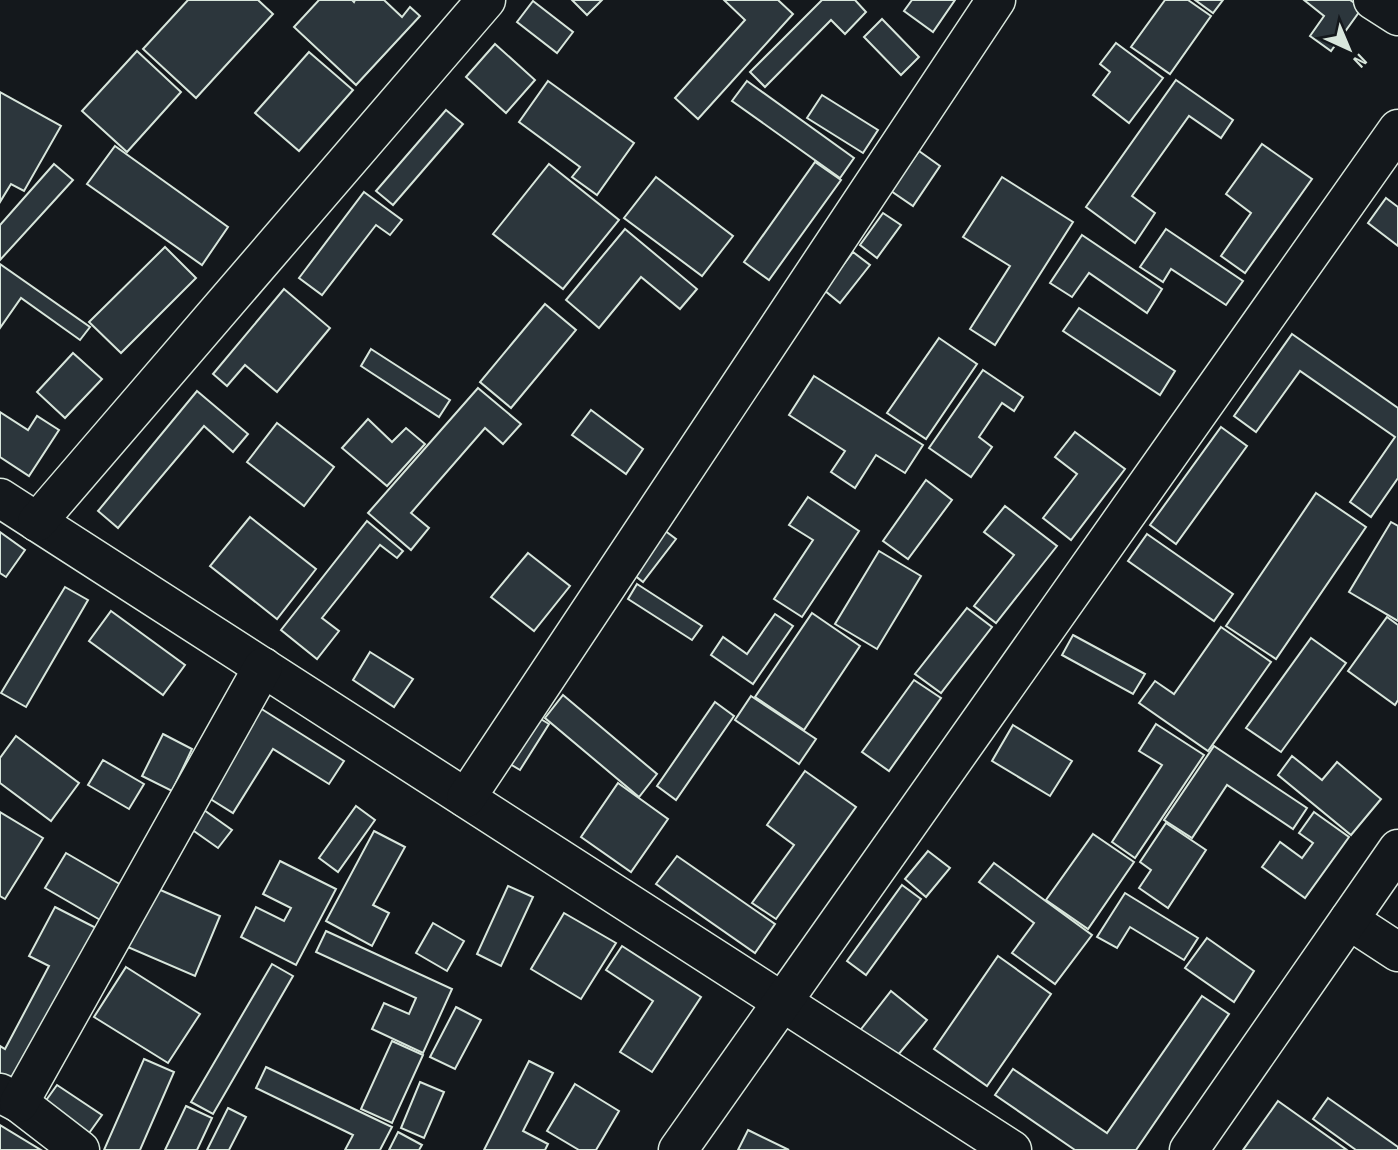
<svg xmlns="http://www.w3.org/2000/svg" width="1398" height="1150" viewBox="0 0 1398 1150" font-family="'Sofia Sans Condensed',sans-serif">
<rect width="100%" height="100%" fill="#14181c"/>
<!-- building -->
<g fill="#2c363c" stroke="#d8e6dc" stroke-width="2">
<path d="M188 0H258L273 14 196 98 143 49Z"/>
<path d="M319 0H352L354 2 355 0H384L402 17 410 7 420 16 356 85 294 27Z"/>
<path d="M572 0H602L587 15Z"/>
<path d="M724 0H778L793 14 698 119 675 98 745 20Z"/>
<path d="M822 0H855L866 12 845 34 831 20 765 87 750 72Z"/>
<path d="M912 0H955L933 32 904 11Z"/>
<path d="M1165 0H1188L1211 16 1170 74 1131 47Z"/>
<path d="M1195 0H1223L1213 13Z"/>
<path d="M1304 0H1350L1362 8 1331 51 1310 36 1324 16Z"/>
<path d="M533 1 573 32 557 53 517 22Z"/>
<path d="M882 19 919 57 901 75 864 37Z"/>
<path d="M1116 43 1163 78 1129 123 1093 95 1110 72 1100 64Z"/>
<path d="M495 44 535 80 506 113 466 77Z"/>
<path d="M137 51 181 92 127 152 82 111Z"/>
<path d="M309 52 353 90 299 151 255 113Z"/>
<path d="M1176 80 1233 120 1221 138 1189 116 1132 196 1155 213 1135 243 1086 207Z"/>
<path d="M548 81 634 143 597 195 572 177 580 167 519 122Z"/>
<path d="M747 81 854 158 840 178 732 101Z"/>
<path d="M0 92 61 126 24 191 11 184 0 202Z"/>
<path d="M822 95 878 130 863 153 807 118Z"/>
<path d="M446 110 463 124 393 205 376 191Z"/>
<path d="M1262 144 1312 179 1245 273 1221 256 1251 213 1226 194Z"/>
<path d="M115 146 228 227 202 265 87 184Z"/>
<path d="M919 151 940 166 913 206 891 191Z"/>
<path d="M815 162 841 180 769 280 744 262Z"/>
<path d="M54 164 73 180 0 260V225Z"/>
<path d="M549 164 619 220 563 289 493 234Z"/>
<path d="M656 177 733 236 702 276 624 218Z"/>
<path d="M1002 177 1073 222 995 345 970 329 1010 266 963 237Z"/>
<path d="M364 192 402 220 390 235 376 225 322 295 299 278Z"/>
<path d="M1386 198 1398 207V246L1368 223Z"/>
<path d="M883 213 901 225 877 258 860 245Z"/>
<path d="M625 229 697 289 680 309 641 277 599 328 566 300Z"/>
<path d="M1166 229 1243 281 1226 305 1171 269 1163 282 1140 267Z"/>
<path d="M1082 235 1162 289 1147 313 1089 273 1072 297 1050 283Z"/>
<path d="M165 247 196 278 121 353 89 322Z"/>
<path d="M853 252 870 265 840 303 824 290Z"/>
<path d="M0 264 90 327 80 340 21 298 0 328Z"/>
<path d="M284 289 330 328 277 392 245 365 227 386 213 374Z"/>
<path d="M545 304 576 330 511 408 480 382Z"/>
<path d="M1079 308 1175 371 1160 395 1063 331Z"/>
<path d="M1292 334 1398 408V478L1371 517 1350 502 1395 437 1300 371 1256 432 1234 416Z"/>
<path d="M939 338 977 364 926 439 887 413Z"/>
<path d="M371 349 450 400 439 417 361 366Z"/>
<path d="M73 353 102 379 65 418 37 392Z"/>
<path d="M983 370 1023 397 1014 411 1002 403 979 437 992 447 971 477 929 448Z"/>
<path d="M814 376 923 445 905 473 876 455 855 488 831 472 845 451 789 415Z"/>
<path d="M478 388 521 424 503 444 485 428 411 513 429 528 411 550 368 513Z"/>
<path d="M197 391 248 434 233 452 204 426 118 528 98 511Z"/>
<path d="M591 410 643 449 626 474 572 435Z"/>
<path d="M0 412 28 430 37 416 59 430 29 476 0 457Z"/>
<path d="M368 419 392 442 406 428 425 444 387 486 342 448Z"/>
<path d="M277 423 334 467 304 506 247 462Z"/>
<path d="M1221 427 1247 446 1176 544 1150 525Z"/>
<path d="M1075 432 1125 469 1071 540 1043 518 1077 474 1055 457Z"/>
<path d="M926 480 952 500 908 559 883 541Z"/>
<path d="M1316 493 1366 527 1276 659 1226 626Z"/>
<path d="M808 497 859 531 802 617 774 599 813 540 789 525Z"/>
<path d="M1005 506 1057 546 996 623 974 606 1014 555 984 532Z"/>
<path d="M250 517 316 569 277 619 210 566Z"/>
<path d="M367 521 403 551 397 558 380 545 322 618 339 631 317 659 281 630Z"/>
<path d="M1391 522 1398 526V621L1349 592Z"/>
<path d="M660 527 676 539 643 582 628 570Z"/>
<path d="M0 532 25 550 6 577 0 573Z"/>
<path d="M1147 534 1233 594 1214 621 1128 561Z"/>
<path d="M879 551 921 576 877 649 835 624Z"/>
<path d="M528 553 570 586 534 631 491 597Z"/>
<path d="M637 584 702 626 692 640 628 599Z"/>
<path d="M65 587 88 600 26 707 1 693Z"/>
<path d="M967 608 992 627 941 693 915 674Z"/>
<path d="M111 611 185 665 163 695 89 641Z"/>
<path d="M812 613 860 646 804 730 755 697Z"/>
<path d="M775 614 793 626 753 684 711 655 723 637 747 654Z"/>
<path d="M1387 617 1398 625V700L1395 705 1348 671Z"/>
<path d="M1221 627 1271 662 1208 751 1139 703 1155 681 1174 694Z"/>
<path d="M1073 635 1145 674 1133 694 1062 655Z"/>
<path d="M1311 638 1346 663 1281 752 1246 728Z"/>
<path d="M370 652 413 679 394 707 353 680Z"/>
<path d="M914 680 941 698 889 771 862 752Z"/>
<path d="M563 695 657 774 639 797 545 718Z"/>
<path d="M751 696 816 739 799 764 735 720Z"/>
<path d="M715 702 734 716 676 800 657 786Z"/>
<path d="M260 708 344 761 329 784 273 749 233 813 204 795Z"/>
<path d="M534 715 549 724 520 770 505 761Z"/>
<path d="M1156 724 1204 755 1135 858 1112 842 1162 765 1139 751Z"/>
<path d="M1013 725 1072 761 1050 796 992 761Z"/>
<path d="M163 734 192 749 172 791 142 776Z"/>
<path d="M16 736 79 783 51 821 0 783V758Z"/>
<path d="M1214 746 1307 808 1293 829 1227 785 1192 838 1164 820Z"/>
<path d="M1292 756 1322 780 1337 762 1381 799 1351 835 1278 775Z"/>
<path d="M103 760 144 784 129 809 88 785Z"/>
<path d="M805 771 856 807 776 919 752 903 794 845 767 825Z"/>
<path d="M618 783 668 819 631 872 581 837Z"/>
<path d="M197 805 232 830 218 848 184 824Z"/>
<path d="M356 806 375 820 338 872 319 858Z"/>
<path d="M0 812 43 838 5 899 0 896Z"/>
<path d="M1314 812 1349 837 1305 898 1262 867 1280 842 1302 858 1313 843 1299 833Z"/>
<path d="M1166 823 1206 850 1168 908 1139 888 1151 870 1140 862Z"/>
<path d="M374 831 405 847 373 905 389 913 372 946 326 921Z"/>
<path d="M1093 834 1134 862 1088 929 1046 900Z"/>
<path d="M928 851 950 868 926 897 905 879Z"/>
<path d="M66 853 123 886 102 921 45 888Z"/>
<path d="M677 856 775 924 755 953 656 884Z"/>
<path d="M280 861 336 889 296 965 241 937 256 907 284 921 291 908 263 894Z"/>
<path d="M994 863 1092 935 1055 984 1012 953 1034 923 979 882Z"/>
<path d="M149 885 220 916 195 976 123 945Z"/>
<path d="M902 885 921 899 866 975 847 961Z"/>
<path d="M508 886 533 897 501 966 477 954Z"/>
<path d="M1125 893 1198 938 1184 960 1130 927 1117 948 1097 937Z"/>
<path d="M55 907 100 930 19 1084 0 1074V1046L5 1049 49 966 29 956Z"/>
<path d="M564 913 616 943 581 999 531 969Z"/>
<path d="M433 923 464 941 447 971 416 953Z"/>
<path d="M326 931 452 989 423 1053 372 1029 384 1003 409 1014 416 998 316 952Z"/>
<path d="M1207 938 1254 971 1234 1002 1185 968Z"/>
<path d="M622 946 701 997 652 1072 620 1052 653 1001 606 970Z"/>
<path d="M998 956 1051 994 987 1086 934 1049Z"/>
<path d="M272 964 293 976 213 1114 191 1102Z"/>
<path d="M126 967 200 1014 168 1063 94 1017Z"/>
<path d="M891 991 927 1020 893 1061 858 1033Z"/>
<path d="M1202 996 1229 1014 1136 1150H1075L995 1095 1013 1069 1107 1133Z"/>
<path d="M456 1007 481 1020 455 1069 430 1057Z"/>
<path d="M392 1041 423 1055 392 1123 361 1109Z"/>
<path d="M144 1059 174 1072 140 1150H104Z"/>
<path d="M529 1061 553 1073 523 1131 548 1144 545 1150H484Z"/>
<path d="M266 1067 392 1127 380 1150H345L353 1135 256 1088Z"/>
<path d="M420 1082 444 1092 424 1138 401 1128Z"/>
<path d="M575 1084 619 1111 596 1150H579L547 1131Z"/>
<path d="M57 1085 102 1115 87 1136 42 1106Z"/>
<path d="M1328 1098 1398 1147V1150H1356L1313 1119Z"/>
<path d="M1278 1101 1347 1150H1243Z"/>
<path d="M186 1106 212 1118 197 1150H165Z"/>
<path d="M228 1108 246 1117 229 1150H207Z"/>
<path d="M0 1125 41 1150H0Z"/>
<path d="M748 1130 789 1150H738Z"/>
<path d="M398 1132 422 1145 419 1150H389Z"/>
</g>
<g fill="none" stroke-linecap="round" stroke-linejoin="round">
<defs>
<g id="minor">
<path d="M1373 0 1398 16"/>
<path d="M0 498 1012 1150"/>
<path d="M37 522 486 0"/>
<path d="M466 798 996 0"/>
<path d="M1349 920 1398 952"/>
<path d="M0 1093 19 1103 80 1150"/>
<path d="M19 1103 263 667"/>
<path d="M678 1150 1398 129"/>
<path d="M1189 1150 1398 849"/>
</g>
</defs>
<!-- minor casing -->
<use href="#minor" stroke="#d8e6dc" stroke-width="41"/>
<!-- minor -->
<use href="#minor" stroke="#14181c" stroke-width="38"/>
</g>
<!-- north arrow -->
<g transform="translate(1349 49) rotate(136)" stroke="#14181c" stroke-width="5" paint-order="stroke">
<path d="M0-5L12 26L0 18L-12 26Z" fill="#d8e6dc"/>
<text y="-10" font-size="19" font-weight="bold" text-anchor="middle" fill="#d8e6dc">N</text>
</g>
</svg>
